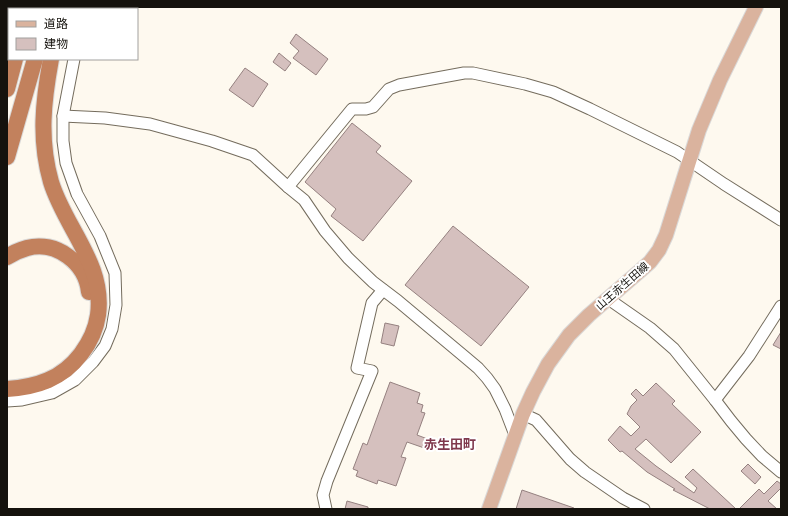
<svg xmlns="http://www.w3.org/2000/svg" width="788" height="516" viewBox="0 0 788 516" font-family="'IBM Plex Sans','Noto Sans JP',sans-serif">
<rect width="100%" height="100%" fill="#fef9ef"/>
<!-- building -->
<g fill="#d5c0be" stroke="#958180">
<path d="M296 34 328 59 316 75 293 58 299 51 290 43Z"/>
<path d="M279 53 291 63 285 71 273 62Z"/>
<path d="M245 68 268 84 253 107 229 90Z"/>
<path d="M352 123 381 146 376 152 412 181 363 241 331 216 336 209 305 182Z"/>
<path d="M453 226 529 287 481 346 405 285Z"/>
<path d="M385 323 399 326 394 346 381 343Z"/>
<path d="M781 332V349L773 345Z"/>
<path d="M390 382 420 393 417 403 423 405 421 412 425 413 417 435 433 441 430 450 407 442 401 457 406 458 396 486 378 480 377 484 356 476 358 471 353 469 363 443 367 445Z"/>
<path d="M656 383 675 401 672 404 701 432 671 463 646 439 635 449 656 466 694 493 697 488 685 477 693 469 736 509H710L673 490 675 489 647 472 622 451 620 452 608 440 620 426 631 436 640 427 627 414 631 406 637 400 631 394 636 389 643 396Z"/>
<path d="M748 464 761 477 755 484 741 471Z"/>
<path d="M777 481 781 484V488L768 501 777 509H739L759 489 764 494Z"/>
<path d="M522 490 574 508V509H516Z"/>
<path d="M347 501 368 507V509H345Z"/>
</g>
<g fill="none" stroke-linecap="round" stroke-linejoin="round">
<!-- minor-tunnel -->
<path stroke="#dbd6cd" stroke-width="11" stroke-dasharray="11 5.5" stroke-linecap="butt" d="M7 25H9"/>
<defs>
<g id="minor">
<path d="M83 9V7"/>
<path d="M63 116 105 118 150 124 212 141 253 155 288 187 304 200 325 231 348 258 373 282 398 301 465 357 478 368 487 378 495 389 505 409 515 435"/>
<path d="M288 187 352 109H366L373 107 389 89 399 85 464 73H473L525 84 553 92 590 109 677 152 724 184 781 220"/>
<path d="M607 298 650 328 674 349 715 400 731 421 746 439 762 456 781 472"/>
<path d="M715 400 749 356 781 306"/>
<path d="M7 401 22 400 52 393 75 380 93 362 105 346 112 329 116 305 115 273 100 236 77 194 66 163 63 141V116L74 59"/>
<path d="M523 414 536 420 570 459 585 472 623 498 644 509"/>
<path d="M326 509 323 495 327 481 372 371 357 368 372 303 383 290"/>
</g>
<path id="major" d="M489 509 523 414 533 392 548 364 569 335 589 315 641 270 650 262 659 250 666 235 699 130 720 80 756 7"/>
<g id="highway">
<path d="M27 9V7"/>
<path d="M48 9V7"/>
<path d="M61 9V7"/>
<path d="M7 89 15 59"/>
<path d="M7 157 35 59"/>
<path d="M7 257C13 253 20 250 27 248 56 240 86 263 89 292"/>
<path d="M7 389C37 387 62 379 81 354 90 342 96 329 98 315 105 264 65 228 51 182 39 140 43 102 51 59"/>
</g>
</defs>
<!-- minor casing -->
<use href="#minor" stroke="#746c5d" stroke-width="13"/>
<!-- major casing -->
<use href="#major" stroke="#dad9d8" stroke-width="16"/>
<!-- highway casing -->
<use href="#highway" stroke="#dad9d8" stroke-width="18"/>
<!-- minor -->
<use href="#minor" stroke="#fff" stroke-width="11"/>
<!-- major -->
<use href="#major" stroke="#dab39e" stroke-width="14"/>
<!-- highway -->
<use href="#highway" stroke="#c2815d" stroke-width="16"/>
</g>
<g text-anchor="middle" stroke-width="4" stroke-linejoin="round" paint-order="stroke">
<!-- street labels -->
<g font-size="11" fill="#15120d" stroke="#fff">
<text transform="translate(622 286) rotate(-41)" y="4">山王赤生田線</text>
</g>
<!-- quarter labels -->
<g font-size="13" font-weight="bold" fill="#7f384c" stroke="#fff">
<text x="450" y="449">赤生田町</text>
</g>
</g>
<!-- border -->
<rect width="788" height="516" fill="none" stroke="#15120d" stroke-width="16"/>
<!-- legend -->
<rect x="8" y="8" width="130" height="52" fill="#ffffff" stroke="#a1a09e"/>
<rect x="16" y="21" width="20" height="6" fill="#dab39e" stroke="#a1a09e"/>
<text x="44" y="28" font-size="12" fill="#15120d">道路</text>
<rect x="16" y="38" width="20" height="12" fill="#d5c0be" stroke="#a1a09e"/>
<text x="44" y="48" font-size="12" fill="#15120d">建物</text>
</svg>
